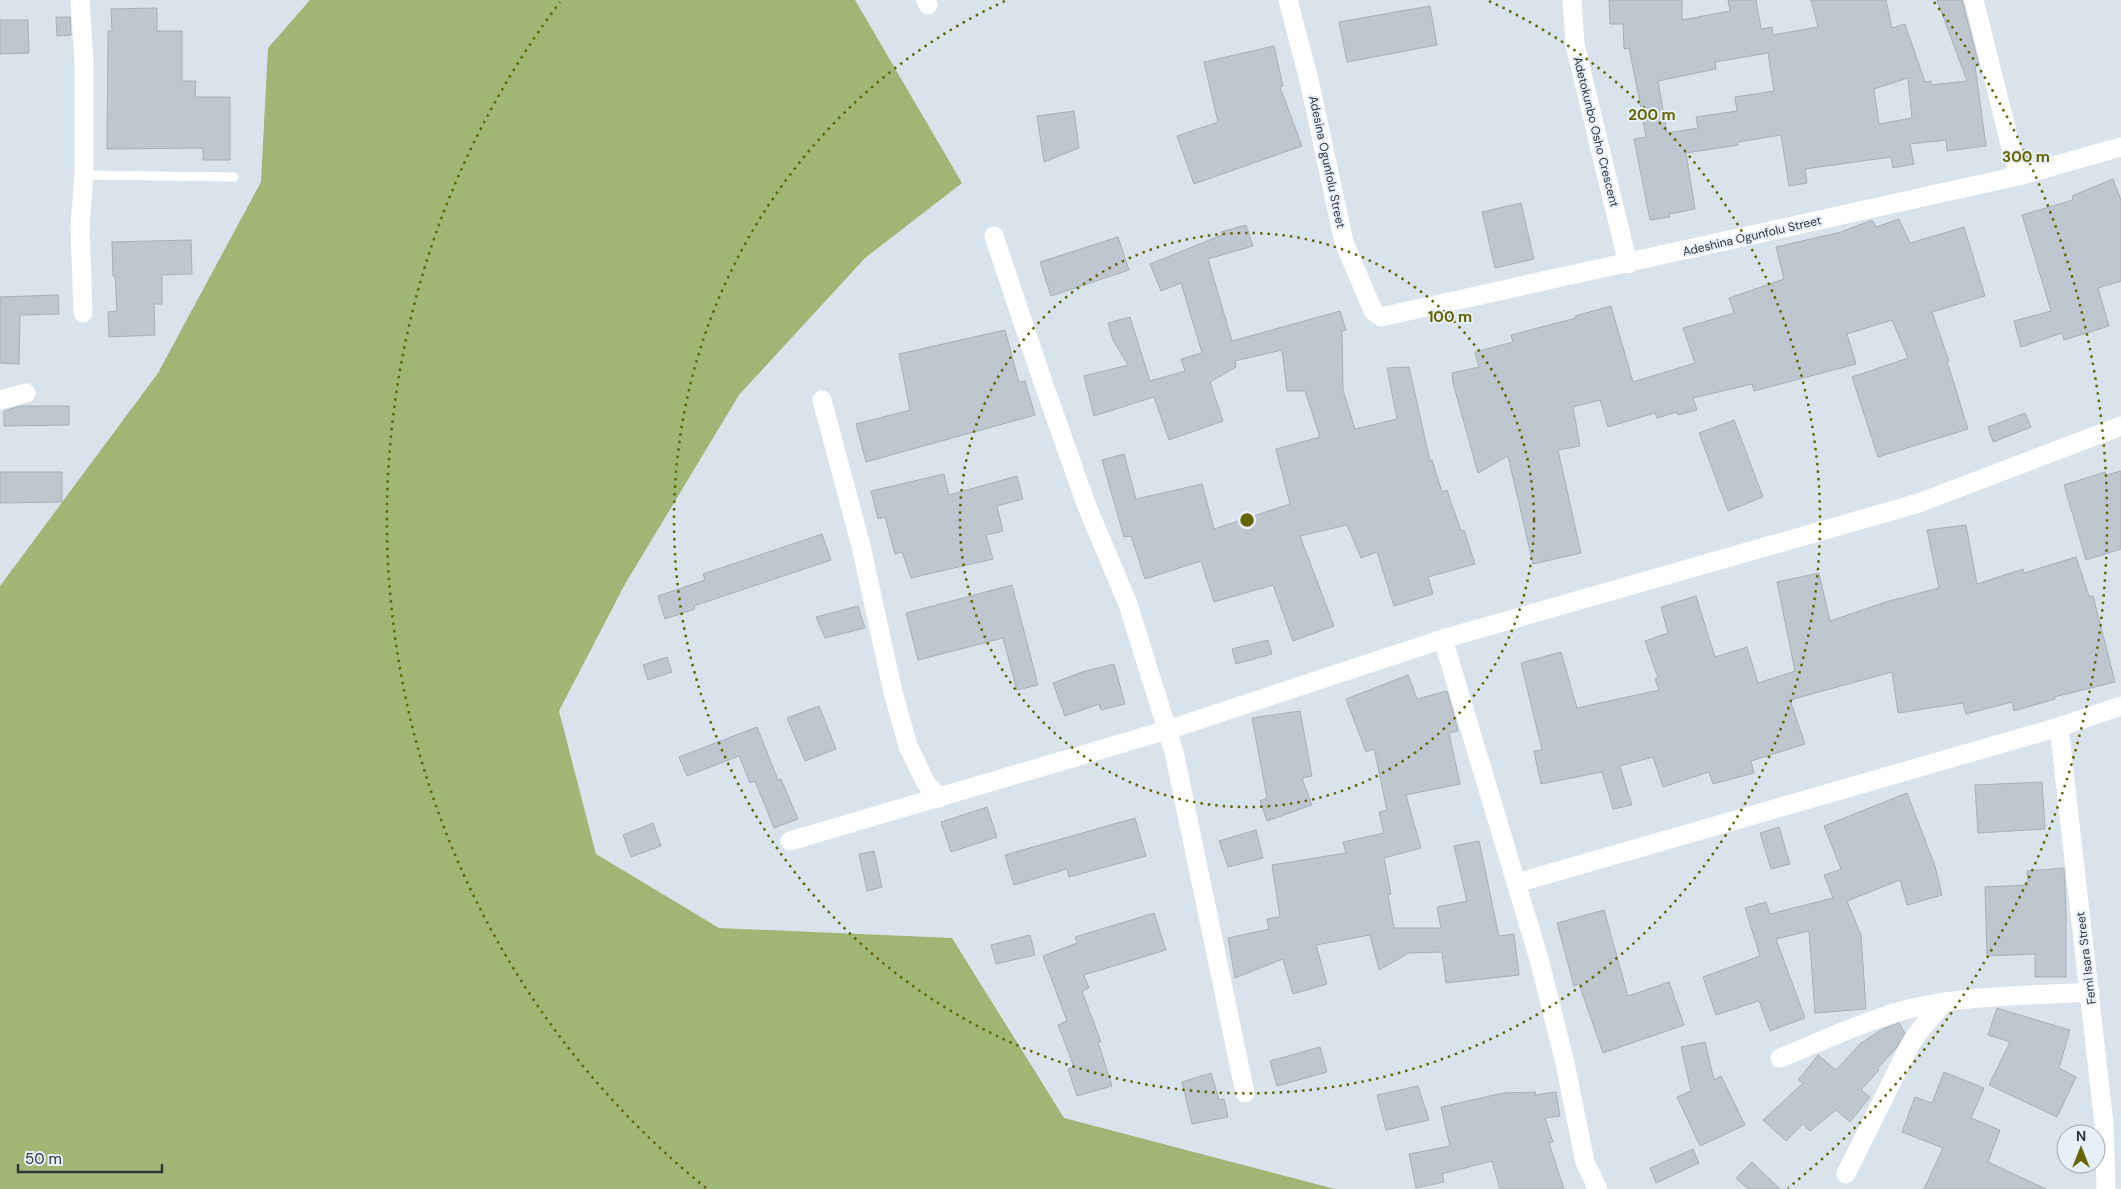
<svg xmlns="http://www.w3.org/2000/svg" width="2121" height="1189" viewBox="0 0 2121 1189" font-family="'DM Sans',sans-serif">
<rect width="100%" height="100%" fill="#d9e3ec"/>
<!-- forest -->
<path fill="#9fb675" d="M310 0H855L962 183 865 258 739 395 625 584 559 711 596 854 719 928 952 938 1064 1118 1335 1189H0V586L158 373 261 182 268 48Z"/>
<!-- building -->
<g fill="#bec7d0" stroke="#a7b0b9" fill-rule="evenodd">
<path d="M1609 0H1682V20L1730 11 1728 0H1756L1761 29 1772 27 1773 35 1818 27 1811 0H1886L1892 28 1905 24 1925 82 1931 81V85L1967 81 1937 0H1962L1979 65 1975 66 1986 146 1947 151 1946 140 1910 144 1914 164 1893 168 1891 157 1805 169 1807 183 1789 186 1781 135 1738 142V145L1686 153 1695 209 1669 214 1670 217 1650 220 1634 139 1646 137 1638 93 1629 48 1624 49 1623 24H1610ZM1768 53 1774 91 1735 97 1737 111 1696 117 1698 128 1667 133 1658 81 1716 69 1715 62ZM1908 78 1912 118 1879 124 1874 89Z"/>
<path d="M1430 6 1437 45 1347 62 1339 22Z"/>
<path d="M157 8V31H182V81H196L195 97H230V160H203V148L107 149 108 31H112L111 9Z"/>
<path d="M56 17H70L71 35 57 36Z"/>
<path d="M0 20H28L29 53 0 54Z"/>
<path d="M1274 46 1283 86 1280 87 1302 146 1194 184 1177 136 1218 122 1204 62Z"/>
<path d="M1074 111 1079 148 1044 162 1037 116Z"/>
<path d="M2113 179 2121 200V281L2098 288 2109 326 2064 340 2062 333 2021 347 2014 321 2051 311 2022 215 2073 200 2072 196Z"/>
<path d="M1521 203 1534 259 1495 268 1482 212Z"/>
<path d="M1899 219 1910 243 1964 227 1985 296 1932 312 1949 361H1947L1968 429 1878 457 1852 377 1908 358 1892 320 1847 334 1856 364 1754 391 1752 384 1693 398 1697 410 1678 415 1677 412 1657 418 1655 413 1608 427 1600 400 1573 407 1580 446 1558 450 1581 553 1533 564 1508 456 1478 473 1453 383 1452 373 1479 367 1475 352 1513 342 1511 335 1576 318 1575 316 1611 306 1633 382 1695 363 1683 328 1734 313 1729 298 1784 279 1776 247 1841 232 1872 220 1876 227Z"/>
<path d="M1246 225 1253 246 1208 259 1232 341 1340 311 1346 330 1342 331 1343 390 1355 429 1397 419 1387 368 1409 367 1430 461 1432 460 1442 492 1447 490 1461 531 1464 530 1475 564 1428 577 1433 594 1394 606 1377 552 1361 558 1347 525 1300 536 1334 626 1293 641 1273 585 1214 602 1201 561 1145 579 1131 536 1124 537 1102 460 1124 454 1136 499 1202 484 1214 529 1290 504 1276 449 1320 437 1305 391H1287L1282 350 1235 361 1236 367 1210 382 1223 421 1169 440 1154 397 1094 416 1084 376 1128 365 1113 340 1108 323 1130 317 1150 381 1185 371 1181 359 1202 353 1181 283 1161 291 1150 264 1222 235 1221 232Z"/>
<path d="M1118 237 1129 270 1051 296 1040 262Z"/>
<path d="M191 240 192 274 162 275V304H154L155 335 109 337 108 312 117 311 115 276H113L112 242Z"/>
<path d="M58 295 59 314 20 315 19 364 0 363V297Z"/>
<path d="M1005 330 1019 382 1025 381 1035 415 866 462 856 424 910 410 899 354Z"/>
<path d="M20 406H69V425L4 426V411Z"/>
<path d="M2025 413 2031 427 1993 442 1988 427Z"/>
<path d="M1734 420 1763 497 1728 511 1699 433Z"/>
<path d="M2121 471V549L2086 560 2064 485 2105 472 2106 475Z"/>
<path d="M0 472H62V502L0 503Z"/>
<path d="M944 474 949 495 1017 476 1023 499 997 506 1003 531 986 535 993 559 911 578 902 552 895 554 885 517 878 519 871 491Z"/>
<path d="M1966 525 1977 584 2023 569 2024 573 2076 557 2089 596H2093L2115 682 2054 697 2055 699 2014 711 2012 702 1966 714 1963 703 1898 713 1892 672 1790 700 1805 744 1751 761 1754 773 1713 784 1709 772 1663 787 1653 757 1620 766 1632 805 1613 809 1602 772 1541 784 1534 751 1542 750 1521 663 1561 652 1577 708 1659 690 1655 679 1658 678 1645 641 1668 633 1661 607 1696 596 1715 657 1747 647 1758 683 1795 671 1777 582 1819 573 1830 621 1889 601 1939 588 1927 530Z"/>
<path d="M822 534 831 560 694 606 695 609 665 619 658 596 705 580 703 574Z"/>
<path d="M1012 585 1038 685 1017 690 1003 638 918 660 906 613Z"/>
<path d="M858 606 865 628 825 638 816 617Z"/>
<path d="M1268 640 1272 654 1236 664 1232 649Z"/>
<path d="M667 657 672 672 648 680 643 665Z"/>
<path d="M1114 664 1125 704 1101 710 1099 704 1065 716 1053 683 1082 672Z"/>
<path d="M1408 675 1417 699 1447 691 1458 731 1449 733 1460 784 1406 795 1421 848 1384 858 1391 894 1388 895 1394 928H1441L1437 907 1467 901 1454 846 1479 841 1499 936 1514 934 1519 975 1446 983 1442 952 1409 953 1379 970 1370 935 1316 945 1327 984 1293 994 1283 959 1235 978 1228 938 1269 929 1267 919 1280 917 1272 865 1346 853 1343 842 1384 833 1379 812 1387 810 1374 749 1366 752 1346 699Z"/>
<path d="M819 706 836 749 805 761 787 718Z"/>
<path d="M1300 711 1312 776 1302 778 1312 805 1267 821 1260 801 1267 798 1252 718Z"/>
<path d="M757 727 778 780 781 779 798 819 774 828 755 781 750 783 739 756 687 776 679 757Z"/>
<path d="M2042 782 2045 829 1978 833 1975 785Z"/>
<path d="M1907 793 1935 866 1942 895 1907 905 1900 880 1847 901 1861 935 1866 1009 1815 1013 1809 931 1776 939 1805 1018 1770 1031 1759 1001 1716 1015 1703 977 1760 956 1745 908 1766 902 1770 914 1833 898 1824 875 1841 869 1824 826Z"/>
<path d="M987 807 997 837 951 852 941 822Z"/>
<path d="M1135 818 1146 856 1069 877 1067 869 1014 885 1005 855Z"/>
<path d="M653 823 661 846 631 857 623 835Z"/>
<path d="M1779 827 1790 864 1771 869 1760 833Z"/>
<path d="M1256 830 1263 858 1228 867 1219 841Z"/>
<path d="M874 851 882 887 867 891 859 854Z"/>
<path d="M2064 868 2066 912V977H2035V954L1987 956 1985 887 2028 885 2027 871Z"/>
<path d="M1604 910 1628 996 1669 982 1684 1025 1603 1053 1579 984 1574 986 1557 923Z"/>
<path d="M1154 913 1166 950 1084 975 1089 988 1082 991 1101 1042H1098L1112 1086 1077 1096 1068 1069 1074 1067 1058 1025 1067 1021 1043 956 1077 943 1075 937Z"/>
<path d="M1030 935 1035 955 996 964 991 945Z"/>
<path d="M1997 1008 2070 1030 2059 1068 2076 1077 2057 1117 1989 1085 2010 1042 1988 1035Z"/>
<path d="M1899 1023 1905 1033 1897 1047 1878 1068 1879 1070 1861 1090 1870 1097 1850 1122 1836 1110 1810 1131 1803 1124 1786 1141 1763 1120 1803 1083 1798 1080 1818 1055 1836 1070 1861 1043 1883 1029Z"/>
<path d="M1705 1042 1714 1080 1721 1076 1745 1125 1700 1146 1677 1097 1691 1091 1681 1047Z"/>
<path d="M1320 1047 1327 1072 1277 1086 1270 1061Z"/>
<path d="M1944 1072 1984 1088 1971 1118 2000 1130 1988 1162 2046 1189H1924L1943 1148 1902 1132 1915 1097 1932 1103Z"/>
<path d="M1211 1073 1219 1100 1224 1099 1228 1117 1192 1124 1182 1082Z"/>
<path d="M1418 1086 1429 1120 1386 1130 1377 1095Z"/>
<path d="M1536 1092 1535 1095 1556 1092 1560 1116 1545 1118 1553 1142 1549 1143 1564 1189H1500L1492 1161 1442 1174 1444 1182 1416 1188 1409 1154 1450 1146 1441 1107 1503 1093Z"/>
<path d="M1693 1149 1699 1163 1656 1183 1650 1168Z"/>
<path d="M1752 1162 1780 1189H1748L1736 1178Z"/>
</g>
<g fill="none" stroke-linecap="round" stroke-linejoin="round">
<!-- service -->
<path stroke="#fff" stroke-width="9" d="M84 175 234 177"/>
<!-- minor -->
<g stroke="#fff" stroke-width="19">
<path d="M80 0 84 63V175L80 225 83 313"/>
<path d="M926 0 928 5"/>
<path d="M1288 0 1309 80 1344 242 1373 311 1381 317 2018 176 2121 147"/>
<path d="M1572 0 1575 45 1628 264"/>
<path d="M1974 0 2018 176"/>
<path d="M994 236 1044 385 1086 504 1128 604 1174 752 1245 1093"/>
<path d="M0 400 26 393"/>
<path d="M822 400 861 546 893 692 908 746 926 783 939 798"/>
<path d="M1443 639 1539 959 1565 1063 1585 1162 1598 1189"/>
<path d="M2059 727 2104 1124 2106 1189"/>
<path d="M790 841 1167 730 1443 639 1919 503 2121 426"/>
<path d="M1517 883 2059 727 2121 706"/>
<path d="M1780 1058C1820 1042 1859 1023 1901 1011 1958 995 2030 996 2090 992"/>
<path d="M1846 1174 1910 1045 1921 1029 1944 1002"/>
</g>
</g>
<!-- distance rings -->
<g fill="none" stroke="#676500" stroke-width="2.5" stroke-dasharray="2.5 5">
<circle cx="1247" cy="520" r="287"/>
<path d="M1489 1A573 573 0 1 1 1005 1"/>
<path d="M706 1188A860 860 0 0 1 560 2M1934 2A860 860 0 0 1 1788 1188"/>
</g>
<g text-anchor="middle" stroke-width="4" stroke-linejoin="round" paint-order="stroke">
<!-- street labels -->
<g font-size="12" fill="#313539" stroke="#e6f0f9">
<text transform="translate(1596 132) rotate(76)" y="4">Adetokunbo Osho Crescent</text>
<text transform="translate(1327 162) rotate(78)" y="4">Adesina Ogunfolu Street</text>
<text transform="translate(1752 236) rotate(-13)" y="4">Adeshina Ogunfolu Street</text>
<text transform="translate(2086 958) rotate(-97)" y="4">Femi Isara Street</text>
</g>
</g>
<circle cx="1247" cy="520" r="8" fill="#676500" stroke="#e6f0f9" stroke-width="2.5"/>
<g font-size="15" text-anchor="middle" font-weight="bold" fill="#676500" stroke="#e6f0f9" stroke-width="4" stroke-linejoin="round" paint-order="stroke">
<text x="1652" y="120">200 m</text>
<text x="2026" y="162">300 m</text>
<text x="1450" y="322">100 m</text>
</g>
<!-- north arrow -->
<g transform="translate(2081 1149)"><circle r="24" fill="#e6f0f9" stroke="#9ea5ac"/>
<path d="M0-4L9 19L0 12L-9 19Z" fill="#676500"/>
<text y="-8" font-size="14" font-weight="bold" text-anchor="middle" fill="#313539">N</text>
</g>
<!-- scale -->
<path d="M18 1164v8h144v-8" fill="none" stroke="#313539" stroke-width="2.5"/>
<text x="25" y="1164" font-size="15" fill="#313539" stroke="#e6f0f9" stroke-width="4" paint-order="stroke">50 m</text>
</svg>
